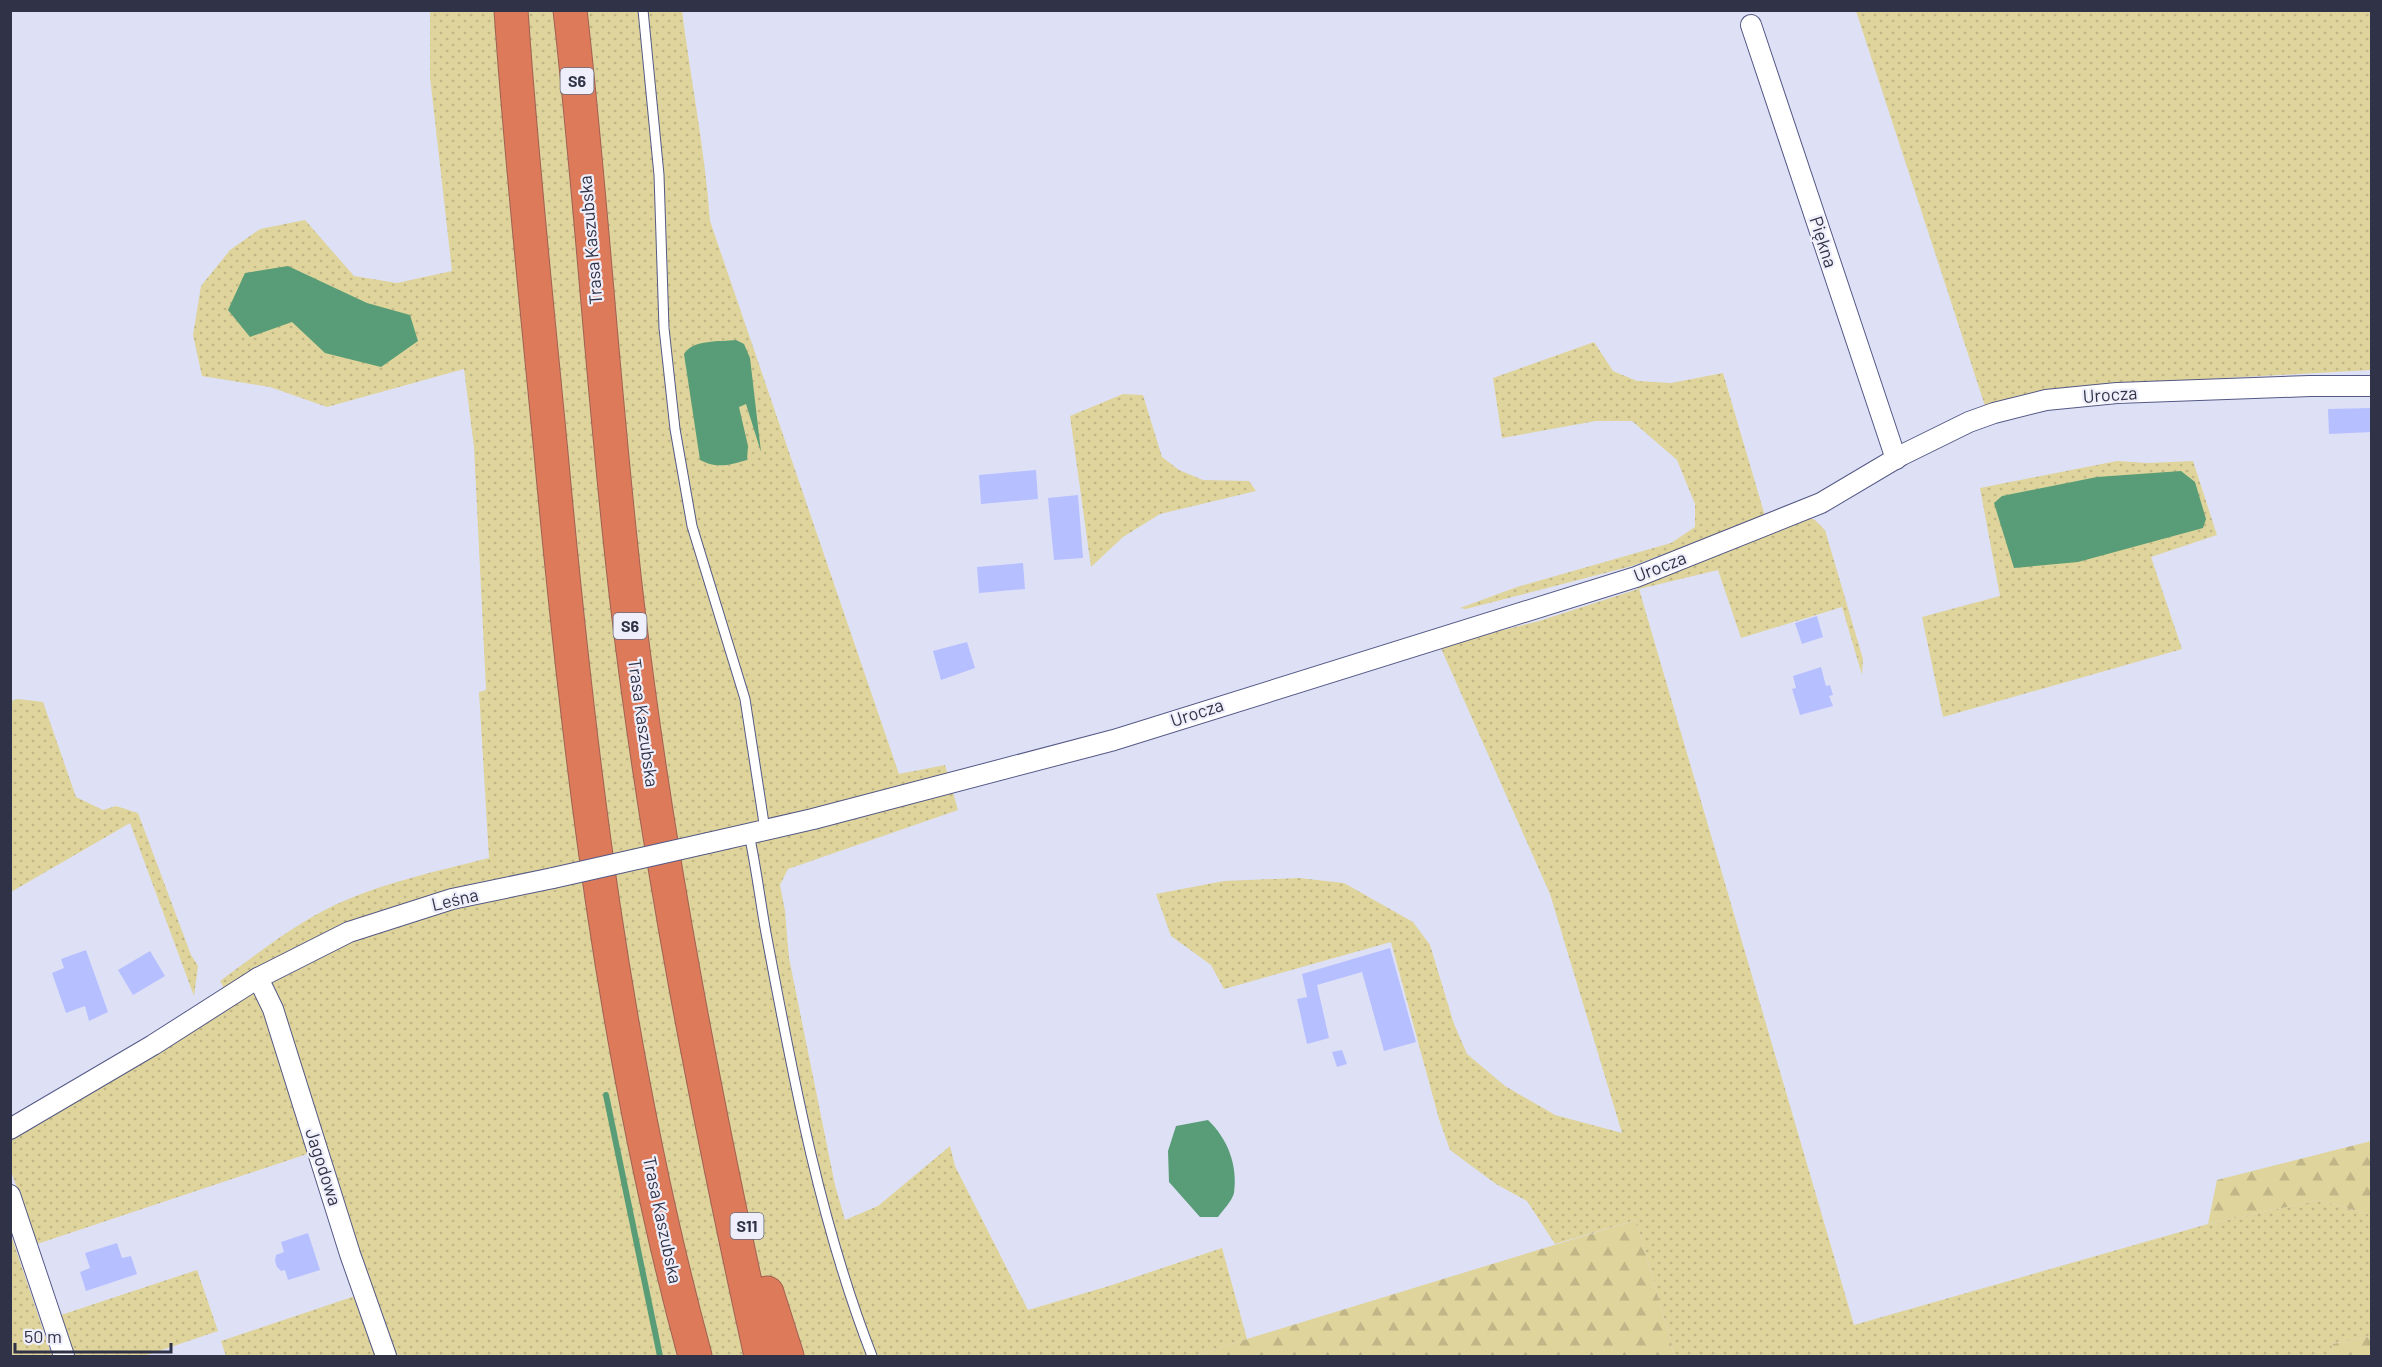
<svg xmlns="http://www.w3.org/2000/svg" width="2382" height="1367" viewBox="0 0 2382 1367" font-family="Barlow,sans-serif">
<defs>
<pattern id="grass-dots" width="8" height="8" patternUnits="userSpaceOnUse" patternTransform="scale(1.5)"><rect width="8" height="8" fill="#dfd49b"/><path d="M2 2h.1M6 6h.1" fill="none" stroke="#c0b687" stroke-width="1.8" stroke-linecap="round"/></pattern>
<pattern id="forest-firs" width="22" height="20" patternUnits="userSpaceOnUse" patternTransform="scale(1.5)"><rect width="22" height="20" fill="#dfd49b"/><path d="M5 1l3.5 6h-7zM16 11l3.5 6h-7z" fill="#c0b687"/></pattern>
</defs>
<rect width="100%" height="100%" fill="#dee1f6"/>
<!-- grass -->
<g fill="url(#grass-dots)">
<path d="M430 11H682C691 81 705 151 710 221L899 774 945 765 958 810 788 869 780 885 785 911 789 958 835 1185 845 1220 878 1206 950 1146 955 1166 1028 1310 1109 1286 1222 1248 1247 1339 1194 1356H226L221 1341 355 1296 307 1154 37 1244 11 1171 12 1136 233 1003 220 981C253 957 287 930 323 911 375 884 434 872 489 858L479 692 486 690 474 447 464 369 327 407 270 387 202 376 193 335 201 286 230 250 260 229 305 220 354 276 397 283 452 271 430 77Z"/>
<path d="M1856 11H2371V370L2101 385 1986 409Z"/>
<path d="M1594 342 1613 371 1637 381 1671 383 1723 373 1765 516 1632 566 1466 609 1460 608 1517 587 1671 543 1695 527V504L1677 460 1632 421H1596L1502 438 1493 378Z"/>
<path d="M1123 394 1143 395 1162 457 1179 470 1203 480 1249 481 1256 491 1160 514 1123 537 1091 567 1070 416Z"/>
<path d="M2117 461 2147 463 2193 461 2217 535 2151 557 2182 649 1943 717 1922 617 2000 596 1980 488Z"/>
<path d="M1803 516 1815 520 1825 530 1863 659 1862 675 1842 607 1741 638 1718 570 1639 589 1854 1325 2208 1224 2319 1200 2371 1215V1336L2333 1344 2329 1356H1675L1636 1220 1555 1244 1527 1201 1496 1184 1450 1150 1439 1119 1391 942 1224 989 1211 965 1171 936 1156 894 1224 881 1299 878 1344 883 1413 922 1430 945 1454 1024 1467 1054 1505 1086 1555 1115 1622 1133 1550 894 1440 646 1539 621 1638 589 1635 582Z"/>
<path d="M18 699 43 702 76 797 103 810 116 806 138 813 191 955 198 966 194 996 130 823 11 892 10 701Z"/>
<path d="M10 1235H11L52 1356H11Z"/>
<path d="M197 1270 218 1331 144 1356H75L61 1315Z"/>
</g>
<!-- forest -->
<g fill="url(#forest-firs)">
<path d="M2371 1141V1215L2319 1200 2208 1224 2217 1180Z"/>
<path d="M1636 1220 1675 1356H1194L1247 1339Z"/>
<path d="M2371 1336V1356H2329L2333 1344Z"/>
</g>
<!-- water -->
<g fill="#589d77">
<path d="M288 266 367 303 410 315 418 341 381 367 325 353 292 322 250 337 228 310 245 273Z"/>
<path d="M736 340 744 344 750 358 761 452 746 404 739 407 748 446 747 460C729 465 718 469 700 460L684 354C693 339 720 342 736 340Z"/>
<path d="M2181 471 2195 482 2206 519 2203 528 2078 562 2014 568 1994 503 2002 496 2097 477Z"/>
<path d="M1208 1120C1228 1139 1238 1166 1234 1193 1232 1201 1223 1210 1218 1217H1200L1169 1182 1168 1151 1176 1126Z"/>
</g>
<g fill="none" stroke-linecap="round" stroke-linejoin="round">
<!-- stream -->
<path stroke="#589d77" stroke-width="6" d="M606 1095 660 1356"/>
</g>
<!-- building -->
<g fill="#b6bfff">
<path d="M2372 408V432L2329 434 2328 409Z"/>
<path d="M1036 470 1038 499 981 504 979 475Z"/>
<path d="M1078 495 1083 558 1054 560 1048 498Z"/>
<path d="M1023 563 1025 589 979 593 977 567Z"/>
<path d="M1817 616 1823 637 1802 644 1795 623Z"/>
<path d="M967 642 975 668 941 680 933 651Z"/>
<path d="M1821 667 1826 686 1830 685 1833 695 1829 696 1833 706 1800 715 1792 689 1796 688 1793 676Z"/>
<path d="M1390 948 1416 1042 1384 1051 1362 972 1317 985 1329 1038 1307 1044 1297 999 1307 997 1302 974Z"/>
<path d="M86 950 108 1012 89 1021 85 1006 66 1013 52 973 64 968 61 959Z"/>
<path d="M150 951 165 976 133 995 118 970Z"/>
<path d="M1342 1050 1347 1064 1337 1067 1332 1052Z"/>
<path d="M308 1233 320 1270 288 1280 285 1270 281 1271 277 1267 275 1261 276 1255 284 1252 281 1242Z"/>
<path d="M117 1243 122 1258 131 1256 137 1274 86 1291 80 1272 90 1268 85 1253Z"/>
</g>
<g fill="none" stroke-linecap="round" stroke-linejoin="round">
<defs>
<g id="service">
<path d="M643 10 659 175 664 328 675 429 692 526 745 699 765 830"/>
<path d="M749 834C756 866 760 900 766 933 793 1076 819 1220 872 1356"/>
</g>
<g id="minor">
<path d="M1751 25 1896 459"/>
<path d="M708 843 813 819 1114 740 1636 577 1821 503 1902 455 1969 422 1994 413 2046 400 2117 393 2310 386H2372"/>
<path d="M258 978 273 1009 350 1254 386 1356"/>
<path d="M10 1129 153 1045 258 978 349 932 452 899 553 878"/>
<path d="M10 1195 64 1356"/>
</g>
<g id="motorway">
<path d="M511 10C521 158 537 306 551 453 579 756 615 1062 695 1356"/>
<path d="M570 10C593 210 604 410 628 610 658 860 707 1110 761 1356"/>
<path d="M767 1293 787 1356"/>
</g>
</defs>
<!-- service casing -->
<use href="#service" stroke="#545985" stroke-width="11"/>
<!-- minor casing -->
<use href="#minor" stroke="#545985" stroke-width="22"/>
<!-- motorway casing -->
<use href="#motorway" stroke="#a06153" stroke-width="35"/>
<!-- service -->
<use href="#service" stroke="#fff" stroke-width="9"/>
<!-- minor -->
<use href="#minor" stroke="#fff" stroke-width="20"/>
<!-- motorway -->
<use href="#motorway" stroke="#dd7a5a" stroke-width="33"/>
<defs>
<path id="minor-bridge" d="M553 878 708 843"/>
</defs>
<!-- minor-bridge casing -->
<use href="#minor-bridge" stroke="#545985" stroke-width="22" stroke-linecap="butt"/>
<!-- minor-bridge -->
<use href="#minor-bridge" stroke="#fff" stroke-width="20"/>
</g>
<g text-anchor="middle" stroke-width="4.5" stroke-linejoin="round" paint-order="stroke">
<!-- shield labels -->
<g fill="#eeeffa" stroke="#696b7d" stroke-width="1.5">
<rect x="560.5" y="68" width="33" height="26" rx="4.5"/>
<rect x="613.5" y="613" width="33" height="26" rx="4.5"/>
<rect x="730.5" y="1213" width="33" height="26" rx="4.5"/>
</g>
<g font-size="16" font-weight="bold" fill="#303347">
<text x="577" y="87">S6</text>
<text x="630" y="632">S6</text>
<text x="747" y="1232">S11</text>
</g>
<!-- street labels -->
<g font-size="18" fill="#303347" stroke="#eeeffa">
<text transform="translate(591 240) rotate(-95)" y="6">Trasa Kaszubska</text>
<text transform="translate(1823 242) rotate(72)" y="6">Piękna</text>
<text transform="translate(2110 395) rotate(-4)" y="6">Urocza</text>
<text transform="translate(1660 567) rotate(-21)" y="6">Urocza</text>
<text transform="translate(1197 713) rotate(-18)" y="6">Urocza</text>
<text transform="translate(643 723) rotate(82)" y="6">Trasa Kaszubska</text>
<text transform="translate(455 900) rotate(-13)" y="6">Leśna</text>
<text transform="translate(323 1167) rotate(72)" y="6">Jagodowa</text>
<text transform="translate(662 1220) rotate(78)" y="6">Trasa Kaszubska</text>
</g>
</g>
<!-- border -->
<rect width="2382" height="1367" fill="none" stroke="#303347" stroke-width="24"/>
<!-- scale -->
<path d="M15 1343v9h156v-9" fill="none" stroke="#303347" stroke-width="3"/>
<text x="24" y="1343" font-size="18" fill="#303347" stroke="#eeeffa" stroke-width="4.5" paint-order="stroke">50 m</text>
</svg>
